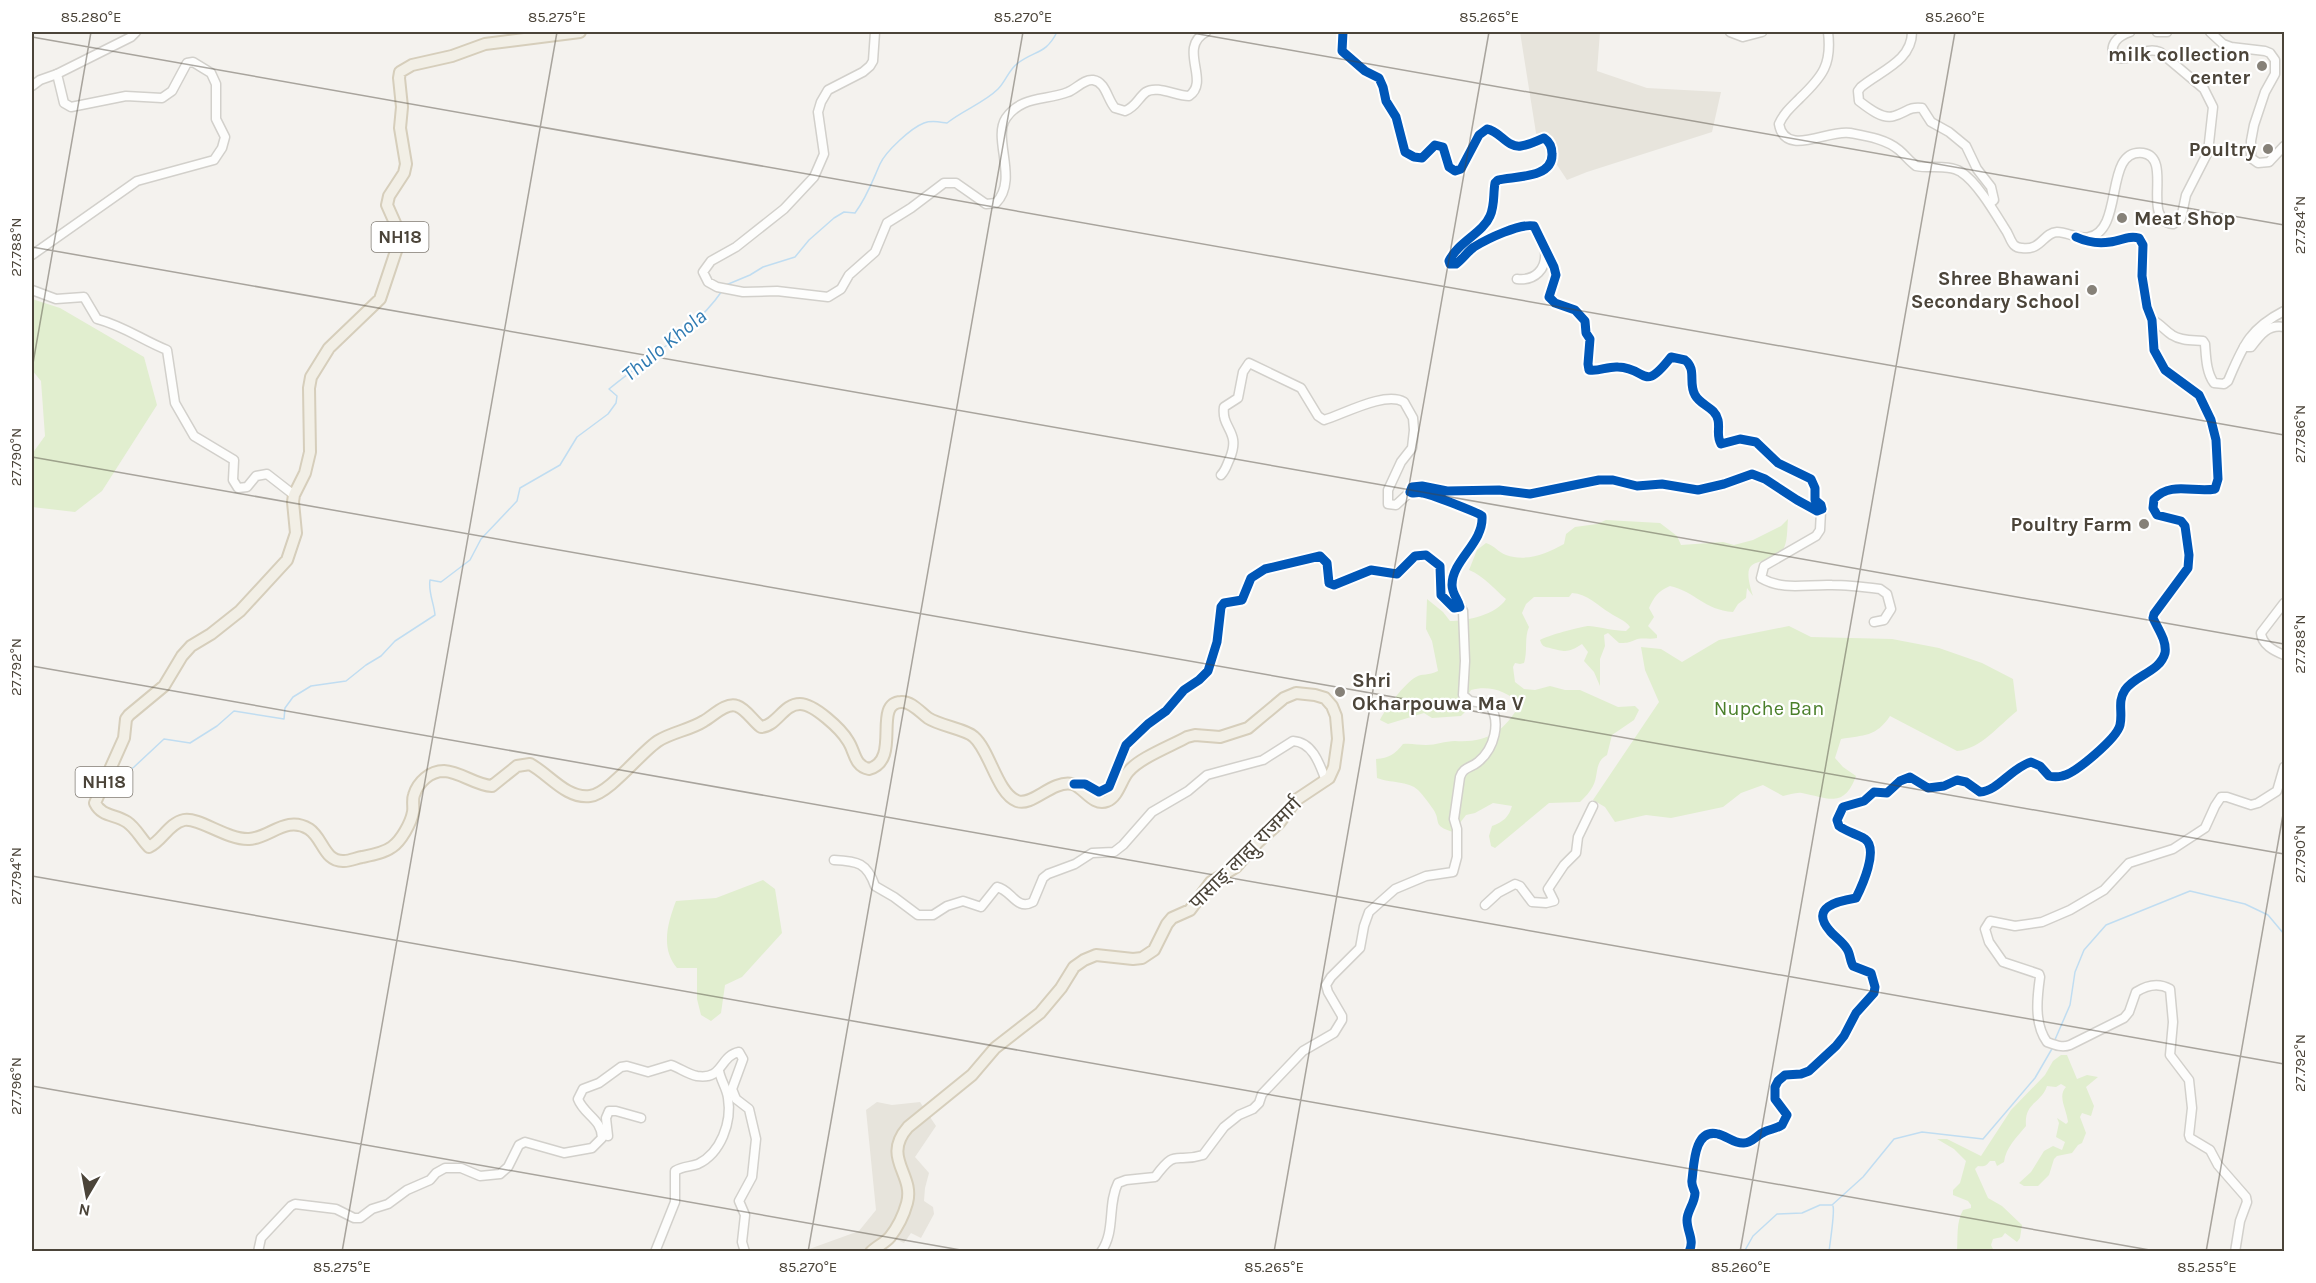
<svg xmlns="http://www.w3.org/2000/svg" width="2316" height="1283" viewBox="0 0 2316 1283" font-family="Karla,'Noto Sans Devanagari',sans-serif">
<rect width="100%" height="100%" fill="#f4f2ee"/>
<!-- residential -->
<g fill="#e7e4dc">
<path d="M1520 32H1600L1597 71 1647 88 1721 92 1712 132 1587 172 1567 180 1536 133Z"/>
<path d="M877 1102 892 1105 920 1102 936 1126 915 1157 929 1173 925 1188 924 1201 933 1207 934 1214 921 1238 911 1233 904 1243 895 1239 878 1251 801 1252 859 1231 876 1210 866 1110Z"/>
</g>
<!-- green -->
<g fill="#e1eecf">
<path d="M32 299 60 308 144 357 157 405 102 491 75 512 32 507V454L45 436 41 381 32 370Z"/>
<path d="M1788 519C1787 528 1788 544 1782 551 1767 571 1737 548 1753 596L1747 588 1746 598 1738 604 1733 612C1704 610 1696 592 1670 586 1658 591 1654 597 1649 608L1654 617 1648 626 1657 635V638C1650 640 1641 637 1635 640 1628 643 1626 643 1619 643L1608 633 1604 635 1605 646 1600 659V686L1594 672 1584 661 1588 652 1582 644C1568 653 1566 652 1550 648 1544 647 1542 646 1540 640 1546 636 1582 626 1589 626 1601 627 1614 631 1626 631L1630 627C1625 620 1617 618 1610 613 1597 605 1588 594 1572 593L1569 597H1534L1526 604 1522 613 1529 627C1524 638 1528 651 1524 663L1520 664 1515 663 1513 667 1515 682 1524 689 1535 690 1550 686 1565 690H1580L1618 707 1635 706 1639 710 1634 720 1612 735 1607 755C1594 762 1599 775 1593 786 1590 792 1585 797 1580 802L1549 803 1495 848 1491 846 1489 836 1492 826C1503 822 1509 817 1512 806L1493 803 1475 813 1466 815 1453 832C1431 825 1442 822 1433 809 1429 803 1423 795 1418 790 1409 781 1389 783 1377 778L1376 759C1389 758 1395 754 1403 744 1411 743 1418 745 1426 745 1436 745 1445 741 1455 741 1487 743 1504 732 1520 704 1507 691 1489 685 1471 690L1466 698 1469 708 1461 716 1432 718 1424 713 1388 724 1380 720C1385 709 1405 683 1416 677 1423 673 1428 676 1438 671L1432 641 1426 629 1427 599 1443 612 1450 621C1467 621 1496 615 1506 599 1494 589 1484 576 1469 570L1477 550 1486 543C1495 546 1498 552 1506 555 1526 562 1546 554 1564 544L1566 534 1575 527 1597 524 1606 520 1660 523 1677 536 1681 545 1723 542 1734 545 1753 540 1781 526Z"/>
<path d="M1789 626 1811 637 1892 639 1939 648 1982 663 2013 679 2017 711C1999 725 1981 749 1957 751L1890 716C1876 737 1864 735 1841 739L1835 758 1843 767 1856 776C1844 809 1828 798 1802 793 1796 792 1789 795 1783 796L1763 785 1741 793 1723 807 1671 818 1646 815 1615 822 1605 807 1593 800 1659 702 1645 670 1641 647 1661 649 1682 662 1719 640Z"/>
<path d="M763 880 775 889 782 933 742 977 725 985 721 1013 711 1021 701 1015 697 999V968H677C660 948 668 922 676 901L716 898Z"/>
<path d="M2061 1055H2067L2077 1079 2087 1075 2098 1077 2086 1087 2094 1106 2091 1116 2082 1113 2080 1117 2086 1133 2082 1143 2078 1145 2072 1153 2057 1156 2054 1159 2049 1175 2038 1186H2024L2019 1183 2031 1172 2044 1151 2053 1146 2062 1150 2065 1142 2056 1137 2059 1123 2057 1118 2066 1124 2068 1122C2067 1110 2057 1096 2066 1087L2061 1084 2056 1087 2047 1086C2041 1104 2024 1102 2026 1126 2017 1137 2006 1147 2004 1162L1997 1166 1995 1161H1990C1986 1166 1984 1167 1978 1166L1975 1169 1988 1198 2002 1206 2022 1225 2020 1238 2017 1242 2005 1233 2002 1237 1993 1239 1991 1245 1994 1251H1957C1958 1238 1956 1222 1963 1210L1971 1208V1205L1968 1201 1953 1195V1190L1960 1183 1966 1161 1954 1149 1937 1139H1947L1981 1156 2011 1110 2045 1075 2053 1061Z"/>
</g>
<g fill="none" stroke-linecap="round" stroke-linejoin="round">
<!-- stream -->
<g stroke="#c0ddf1" stroke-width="1.5">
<path d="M726 285 750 275 763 267 795 257 809 240 834 218 844 212 855 213C867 197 872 182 880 164 886 151 911 128 924 123 932 120 939 122 947 123 963 110 984 103 998 89 1006 81 1009 69 1018 63 1036 50 1046 54 1057 32"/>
<path d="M106 792 115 781 134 767 164 739 190 743 217 726 234 711 284 719 285 708 293 697 311 686 346 681 366 665 381 656 395 641 435 615C434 603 428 592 430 580L441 582 470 560 481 539 517 501 520 488 560 465 577 437 608 414 616 403 617 396 609 389C647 357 693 333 722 291"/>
<path d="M2054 1042 2070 1005 2075 972 2084 950 2106 925 2190 891 2245 904 2268 915 2284 934"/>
<path d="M1744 1252 1753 1236 1777 1214 1802 1213 1820 1205H1832L1863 1177 1894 1139 1922 1132 1983 1139 2035 1078 2053 1047"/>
<path d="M1829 1252C1830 1242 1835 1212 1833 1206"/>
</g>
<defs>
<g id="minor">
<path d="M875 32 873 61 870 66 863 72 828 90 821 102 818 112 824 154 814 177 784 209 736 247 711 261 703 272 708 282 717 287 743 292 777 291 828 297 841 289 849 275 875 252 887 223 911 208 944 183H956L986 204 996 203C1019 179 992 139 1006 118 1022 95 1046 101 1068 92 1076 89 1084 79 1093 80 1106 82 1107 99 1115 108L1125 111C1136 107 1138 98 1146 92 1157 85 1176 96 1189 96 1211 81 1177 48 1206 32"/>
<path d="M1730 32 1743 37 1762 32"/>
<path d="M1828 32C1832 64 1823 76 1800 98 1791 107 1784 113 1779 124 1785 158 1828 129 1850 133 1866 136 1886 139 1899 150 1905 155 1909 161 1916 166 1929 169 1949 164 1961 172 1977 182 1995 213 2005 229 2009 234 2010 241 2014 245 2016 247 2019 248 2022 248 2041 251 2043 233 2057 232 2068 232 2078 240 2089 237 2125 230 2103 148 2143 153 2174 158 2140 220 2173 224L2181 219 2186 195 2208 152 2213 107 2204 89 2160 52C2143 45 2131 64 2114 57 2109 44 2118 36 2130 32"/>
<path d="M1912 32C1912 61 1880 71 1861 87L1858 91 1859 101C1868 108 1883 120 1894 116 1905 113 1910 106 1922 108L1931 122 1949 132 1966 146 1977 169 1991 187 1994 200 1990 203"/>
<path d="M2157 32H2167"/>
<path d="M2210 32 2223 44 2231 47 2265 51 2270 53 2275 60V74L2265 92 2254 125 2251 141V158L2258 163 2269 162 2284 146"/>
<path d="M32 86 40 80 57 74"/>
<path d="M32 255 137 181 214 160 222 148 225 137 216 119V84L211 73 193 62 187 63 172 91 162 98 126 96 71 107 64 103 57 74 131 37 136 32"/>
<path d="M1517 279C1535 281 1547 269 1545 251"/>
<path d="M32 290 56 299 84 297 97 319C124 326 142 340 167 350L175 403 194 436 234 460 233 480 238 488 247 487 256 476 267 474 294 495"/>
<path d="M2152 320C2161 324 2164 330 2172 335 2181 341 2193 340 2203 341L2205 344C2206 356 2206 372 2214 383L2224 384 2228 381C2243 346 2249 329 2284 311"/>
<path d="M2244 347H2251C2260 335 2268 324 2284 327"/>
<path d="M1221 475C1226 470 1227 464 1230 458 1241 431 1221 429 1224 407L1238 398 1243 372 1249 363 1301 388 1318 416 1324 420C1344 414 1385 391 1404 402L1413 418 1414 430 1412 448 1401 462 1388 490V504L1396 505 1410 492"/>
<path d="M1821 511 1820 530 1816 536 1764 566 1761 578C1783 591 1807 584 1832 585 1848 585 1864 587 1880 589L1887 594 1891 609 1884 620 1874 622"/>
<path d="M2284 603 2261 633C2262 645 2274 651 2284 655"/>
<path d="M1074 784H1085L1099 792 1109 787 1126 745 1148 724 1166 711 1184 690 1199 680 1208 671 1217 642 1221 607 1224 603 1242 600 1251 578 1265 569 1320 556 1327 563 1329 583 1334 585 1371 570 1397 574 1415 556 1426 555 1440 566 1441 595 1454 608 1460 607C1458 599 1452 594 1452 585 1452 560 1484 543 1482 516 1479 513 1428 493 1422 493 1419 492 1416 493 1412 493L1410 492 1412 487 1422 486 1447 491 1499 490 1530 494 1599 480H1613L1637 486 1662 484 1698 490 1724 484 1752 474 1765 479 1797 500 1817 511 1822 509 1821 505 1815 500V488L1811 479 1778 463 1756 442 1740 439 1721 444C1716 436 1720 428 1718 420 1715 407 1701 406 1695 395 1688 383 1697 369 1685 360L1671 357C1642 394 1648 368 1618 367 1608 366 1598 372 1589 370L1588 364 1590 339 1586 333 1585 321 1575 310 1555 303 1549 297 1556 275 1554 267 1534 226C1520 223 1487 239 1474 247 1467 252 1463 259 1456 264H1450L1449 261C1458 242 1483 233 1490 216 1495 205 1493 194 1495 183L1498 180C1514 176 1553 179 1552 154 1552 147 1550 142 1544 138 1536 141 1529 145 1521 146 1507 148 1500 131 1487 129L1479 135 1461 169 1455 171 1449 167 1443 147 1435 145 1422 158 1414 157 1405 152 1396 117 1386 101 1383 87 1379 78 1365 71 1342 51 1343 32"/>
<path d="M834 860C858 861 867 863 875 886L894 897 918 915H933L947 906 963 901 981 907 997 887C1012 890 1016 911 1033 902L1043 878 1048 874 1075 864 1092 853 1114 852 1123 845 1152 812 1188 791 1207 775 1263 760 1293 741C1313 742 1320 765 1326 781"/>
<path d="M1485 905 1498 893 1515 884 1520 886 1532 902 1546 903 1554 901 1548 889 1564 865 1576 853 1578 837 1593 806"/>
<path d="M608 1136 606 1118 609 1111H616L641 1118"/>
<path d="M258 1252 261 1238 291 1206 295 1204 336 1209 354 1218H360L372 1209 388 1204 407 1190 430 1180 436 1173 445 1168H461L480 1176 500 1174 508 1167 519 1145 525 1142 564 1153 592 1148 602 1138C602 1119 584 1115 578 1099L583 1089 599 1083 621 1067 627 1066 648 1072 671 1065C680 1068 687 1074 697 1076 724 1080 719 1056 739 1052L743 1059 732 1089 736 1099 749 1109 756 1139 752 1177 739 1201 745 1215 742 1242 745 1252"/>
<path d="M655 1252 675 1202V1171C683 1166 690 1167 698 1164 721 1153 732 1122 728 1098 727 1089 721 1081 719 1071"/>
<path d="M1101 1252C1116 1231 1107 1205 1118 1183L1126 1180 1155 1177C1177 1147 1174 1164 1203 1155L1224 1127 1239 1115 1253 1109 1259 1103 1262 1094 1303 1051 1334 1033 1342 1020V1016L1328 992 1326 985 1331 977 1360 948 1364 926 1369 912 1395 889 1426 876 1453 872 1457 857V829L1454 819 1460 777C1463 767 1471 768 1478 762 1494 749 1502 722 1489 704L1470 701 1463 695 1465 661 1463 611 1460 605"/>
<path d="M1689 1252C1695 1240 1687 1232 1687 1220 1687 1211 1695 1203 1695 1193 1694 1189 1691 1185 1692 1180 1694 1165 1694 1128 1718 1134 1727 1136 1734 1144 1744 1143 1752 1143 1757 1135 1764 1132 1770 1129 1776 1129 1782 1125L1787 1115 1775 1099V1087L1778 1081 1785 1075 1801 1074 1809 1071 1836 1046 1844 1036 1856 1013 1874 993 1875 987 1871 973 1853 966C1850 961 1850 953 1847 949 1843 942 1835 937 1830 931 1809 907 1838 901 1856 898 1862 886 1879 849 1865 839 1857 834 1847 832 1839 826L1837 820 1843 807 1864 801 1874 792 1887 793 1900 781 1910 777 1928 788 1944 786 1957 780 1966 782 1980 792C1998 791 2011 768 2031 762L2040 766 2049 776C2053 777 2058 777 2062 776 2075 774 2117 738 2120 725 2123 712 2117 702 2125 690 2135 675 2160 672 2165 653 2167 641 2158 629 2153 618L2154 614 2188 568 2189 555 2185 526 2181 521 2157 515 2153 508 2154 499C2171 481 2194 493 2215 489L2218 479 2216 440 2211 420 2199 395 2165 370 2154 350 2152 320 2147 307 2142 276 2143 245 2139 238C2128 235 2121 241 2110 242 2098 244 2087 242 2076 237"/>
<path d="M2235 1252 2240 1221 2247 1202 2246 1197 2218 1165 2210 1150 2190 1138 2189 1135 2192 1108 2189 1080 2170 1055 2173 1022 2170 989C2158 982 2147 985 2136 992L2129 1012 2124 1018 2070 1045C2062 1048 2055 1045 2047 1042 2034 1024 2037 998 2040 977L2039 974 2003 962 1989 942 1985 929 1990 921 2015 926 2042 922 2070 910 2104 890 2129 863 2173 849 2205 828 2215 806 2221 797H2227L2251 805 2258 803 2277 791 2284 767"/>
</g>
<path id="major" d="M580 32 485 44 452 56 412 65 400 72 399 78 402 107 400 128 406 164 404 173 389 196 387 205 399 232 400 239 380 299 329 348 311 377 309 388 310 452 305 473 294 495 293 502 296 533 287 560 240 611 211 634 191 646 182 656 164 686 129 715 126 719 124 738 95 803C102 817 115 814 127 822 136 828 141 839 149 847 162 841 169 823 184 820 199 817 227 840 249 839 270 838 286 815 309 829 323 838 324 862 344 861 350 861 356 858 362 857 372 855 384 853 392 847 401 841 411 823 413 812 414 807 412 800 414 795 418 782 430 771 444 771 461 772 475 785 492 786L517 766 530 764C549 774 566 799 590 796 609 794 642 751 658 741 672 732 690 730 704 721 713 716 726 702 737 706 746 709 753 721 761 727 777 726 783 704 800 704 814 704 841 729 848 741 855 751 854 766 869 769 902 760 872 703 901 702 911 701 920 712 928 718 940 726 966 729 974 737 990 751 997 793 1017 801 1032 807 1052 780 1072 784 1083 786 1093 807 1107 801 1118 797 1121 780 1128 772 1139 758 1171 746 1187 737L1195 735 1220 737 1248 728 1284 698 1296 693 1315 695 1325 698 1332 706 1336 716 1338 739 1334 767 1329 778 1296 800 1280 822 1258 842 1236 867 1211 882 1190 910 1172 918 1167 924 1154 950 1142 958 1133 959 1096 955 1084 960 1074 967 1061 988 1040 1013 995 1048 972 1075 908 1127C881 1158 915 1174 907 1203 904 1214 897 1228 890 1237 885 1243 877 1246 871 1252"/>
</defs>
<!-- minor casing -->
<use href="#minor" stroke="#d2d0cb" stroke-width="11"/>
<!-- major casing -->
<use href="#major" stroke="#d6cebb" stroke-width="14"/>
<!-- minor -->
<use href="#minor" stroke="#fdfdfc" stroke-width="8"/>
<!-- major -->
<use href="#major" stroke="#f2efe6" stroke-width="10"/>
<defs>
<g id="cycleway">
<path d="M1074 784H1085L1099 792 1109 787 1126 745 1148 724 1166 711 1184 690 1199 680 1208 671 1217 642 1221 607 1224 603 1242 600 1251 578 1265 569 1320 556 1327 563 1329 583 1334 585 1371 570 1397 574 1415 556 1426 555 1440 566 1441 595 1454 608 1460 607C1458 599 1452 594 1452 585 1452 560 1484 543 1482 516 1479 513 1428 493 1422 493 1419 492 1416 493 1412 493L1410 492 1412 487 1422 486 1447 491 1499 490 1530 494 1599 480H1613L1637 486 1662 484 1698 490 1724 484 1752 474 1765 479 1797 500 1817 511 1822 509 1821 505 1815 500V488L1811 479 1778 463 1756 442 1740 439 1721 444C1716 436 1720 428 1718 420 1715 407 1701 406 1695 395 1688 383 1697 369 1685 360L1671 357C1642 394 1648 368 1618 367 1608 366 1598 372 1589 370L1588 364 1590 339 1586 333 1585 321 1575 310 1555 303 1549 297 1556 275 1554 267 1534 226C1520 223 1487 239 1474 247 1467 252 1463 259 1456 264H1450L1449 261C1458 242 1483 233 1490 216 1495 205 1493 194 1495 183L1498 180C1514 176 1553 179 1552 154 1552 147 1550 142 1544 138 1536 141 1529 145 1521 146 1507 148 1500 131 1487 129L1479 135 1461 169 1455 171 1449 167 1443 147 1435 145 1422 158 1414 157 1405 152 1396 117 1386 101 1383 87 1379 78 1365 71 1342 51 1343 32"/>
<path d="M1689 1252C1695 1240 1687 1232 1687 1220 1687 1211 1695 1203 1695 1193 1694 1189 1691 1185 1692 1180 1694 1165 1694 1128 1718 1134 1727 1136 1734 1144 1744 1143 1752 1143 1757 1135 1764 1132 1770 1129 1776 1129 1782 1125L1787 1115 1775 1099V1087L1778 1081 1785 1075 1801 1074 1809 1071 1836 1046 1844 1036 1856 1013 1874 993 1875 987 1871 973 1853 966C1850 961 1850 953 1847 949 1843 942 1835 937 1830 931 1809 907 1838 901 1856 898 1862 886 1879 849 1865 839 1857 834 1847 832 1839 826L1837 820 1843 807 1864 801 1874 792 1887 793 1900 781 1910 777 1928 788 1944 786 1957 780 1966 782 1980 792C1998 791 2011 768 2031 762L2040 766 2049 776C2053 777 2058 777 2062 776 2075 774 2117 738 2120 725 2123 712 2117 702 2125 690 2135 675 2160 672 2165 653 2167 641 2158 629 2153 618L2154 614 2188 568 2189 555 2185 526 2181 521 2157 515 2153 508 2154 499C2171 481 2194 493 2215 489L2218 479 2216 440 2211 420 2199 395 2165 370 2154 350 2152 320 2147 307 2142 276 2143 245 2139 238C2128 235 2121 241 2110 242 2098 244 2087 242 2076 237"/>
</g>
</defs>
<!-- cycleway casing -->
<use href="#cycleway" stroke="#fff" stroke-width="13"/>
<!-- cycleway -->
<use href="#cycleway" stroke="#0057b8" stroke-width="9"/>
</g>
<!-- ticks -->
<path fill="none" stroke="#4b4439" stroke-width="1.5" stroke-opacity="0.45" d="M1187 32 2284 225M32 37 2284 435M32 247 2284 644M32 369 91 32M32 457 2284 854M32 666 2284 1064M32 876 2161 1252M32 1086 972 1252M342 1252 557 32M808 1252 1023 32M1274 1252 1489 32M1740 1252 1955 32M2206 1252 2284 809"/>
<!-- markers -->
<g fill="#868178" stroke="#fff" stroke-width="2">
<circle cx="2262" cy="66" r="6"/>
<circle cx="2268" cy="149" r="6"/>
<circle cx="2122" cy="218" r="6"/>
<circle cx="2092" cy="290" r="6"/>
<circle cx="2144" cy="524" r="6"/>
<circle cx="1340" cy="692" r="6"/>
</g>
<g text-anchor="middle" stroke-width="4.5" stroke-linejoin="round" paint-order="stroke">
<!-- shield labels -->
<g fill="#fff" stroke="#817c74" stroke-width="1.5">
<rect x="371.5" y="222" width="57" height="30" rx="4.5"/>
<rect x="75.5" y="767" width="57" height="30" rx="4.5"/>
</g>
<g font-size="18" font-weight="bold" fill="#4b4439">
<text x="400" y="243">NH18</text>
<text x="104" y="788">NH18</text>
</g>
<!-- poi labels -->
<g font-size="20" font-weight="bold" fill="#4b4439" stroke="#fff" text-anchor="end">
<text x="2250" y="61">milk collection<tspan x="2250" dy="23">center</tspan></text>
<text x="2256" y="156">Poultry</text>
<text x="2134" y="225" text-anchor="start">Meat Shop</text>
<text x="2080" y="285">Shree Bhawani<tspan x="2080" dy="23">Secondary School</tspan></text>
<text x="2132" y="531">Poultry Farm</text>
<text x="1352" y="687" text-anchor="start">Shri<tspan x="1352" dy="23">Okharpouwa Ma V</tspan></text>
</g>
<!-- park labels -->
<g font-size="20" fill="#4a7f2a" stroke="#fff">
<text x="1769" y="715">Nupche Ban</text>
</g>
<!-- street labels -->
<g font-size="20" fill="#4b4439" stroke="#fff">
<text transform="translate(1245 853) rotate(-45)" y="7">पासाङ् लाह्मु राजमार्ग</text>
</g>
<!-- water labels -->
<g font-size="21" font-style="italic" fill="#2e7ab2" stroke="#fff">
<text transform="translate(664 345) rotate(-39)" y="7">Thulo Khola</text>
</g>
</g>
<!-- border -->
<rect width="2316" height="1283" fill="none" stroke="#ffffff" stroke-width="66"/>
<!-- north arrow -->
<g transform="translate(87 1196) rotate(190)" stroke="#ffffff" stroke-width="4.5" paint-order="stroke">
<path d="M0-4.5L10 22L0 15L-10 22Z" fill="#4b4439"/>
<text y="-9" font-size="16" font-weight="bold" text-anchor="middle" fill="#4b4439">N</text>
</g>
<rect x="33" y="33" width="2250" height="1217" fill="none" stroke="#4b4439" stroke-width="2"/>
<g font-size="15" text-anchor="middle" fill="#4b4439">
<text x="91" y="22">85.280°E</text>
<text x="557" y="22">85.275°E</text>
<text x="1023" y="22">85.270°E</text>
<text x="1489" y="22">85.265°E</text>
<text x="1955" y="22">85.260°E</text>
<text transform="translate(2300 225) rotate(-90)" y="5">27.784°N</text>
<text transform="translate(16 247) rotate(-90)" y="5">27.788°N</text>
<text transform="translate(2300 434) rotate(-90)" y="5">27.786°N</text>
<text transform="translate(16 457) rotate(-90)" y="5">27.790°N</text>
<text transform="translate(2300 644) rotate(-90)" y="5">27.788°N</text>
<text transform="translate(16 667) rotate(-90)" y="5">27.792°N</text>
<text transform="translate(2300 854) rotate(-90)" y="5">27.790°N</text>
<text transform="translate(16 876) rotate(-90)" y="5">27.794°N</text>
<text transform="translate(2300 1063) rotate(-90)" y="5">27.792°N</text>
<text transform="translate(16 1086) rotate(-90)" y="5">27.796°N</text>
<text x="342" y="1272">85.275°E</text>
<text x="808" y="1272">85.270°E</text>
<text x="1274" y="1272">85.265°E</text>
<text x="1741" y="1272">85.260°E</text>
<text x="2207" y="1272">85.255°E</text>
</g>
</svg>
